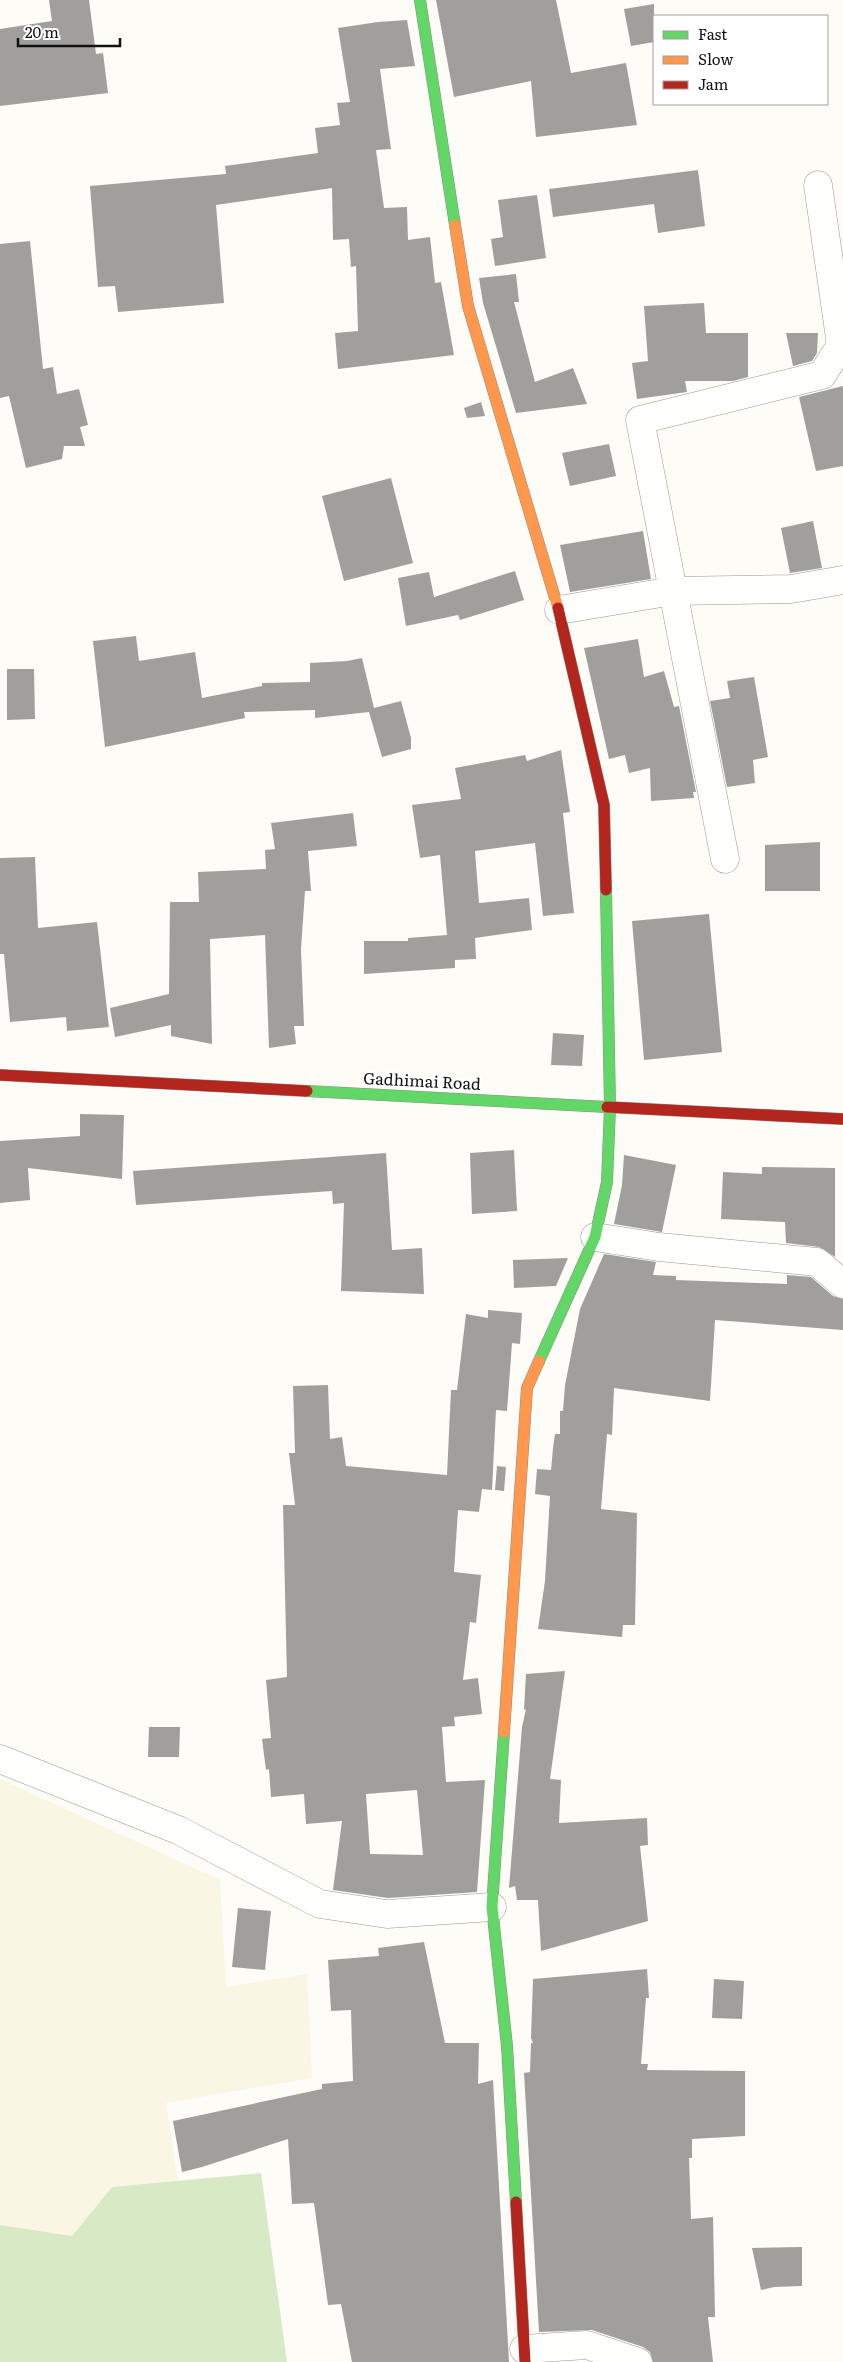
<svg xmlns="http://www.w3.org/2000/svg" width="843" height="2362" viewBox="0 0 843 2362" font-family="Literata,serif">
<rect width="100%" height="100%" fill="#fdfcf7"/>
<!-- farmland -->
<path fill="#f9f7e4" d="M0 1779 220 1880 226 1987 307 1974 312 2078 166 2103 178 2181 112 2187 72 2236 0 2225Z"/>
<!-- forest -->
<path fill="#d8eac5" d="M261 2173 287 2362H0V2225L72 2236 112 2187Z"/>
<!-- building -->
<g fill="#a19f9c" fill-rule="evenodd">
<path d="M49 0H89L96 54 103 53 108 93 0 106V29L52 21Z"/>
<path d="M436 0H556L571 73 626 63 637 125 536 137 531 81 454 97Z"/>
<path d="M654 4V42L631 46 624 9Z"/>
<path d="M407 20 415 66 380 69 391 149 376 150 384 208 407 207 408 240 430 237 435 283 441 282 454 355 338 369 335 333 358 331 356 266 351 267 349 239 333 240 332 188 216 205 224 303 118 312 115 286 98 287 90 186 226 174 225 166 318 153 315 128 340 125 337 103 350 102 338 28 378 22Z"/>
<path d="M698 170 705 226 658 233 654 204 553 217 549 189Z"/>
<path d="M537 195 546 258 495 266 491 239 503 237 498 200Z"/>
<path d="M30 241 43 369 53 367 57 394 79 389 88 425 80 427 85 446H64L62 459 26 468 9 396 0 398V244Z"/>
<path d="M516 274 519 302H514L535 382 573 368 587 404 516 413 483 303 479 278Z"/>
<path d="M704 303 706 333H748V377L733 381H685L687 392 637 399 632 363 648 361 644 306Z"/>
<path d="M786 333H818L817 353 812 361 793 366Z"/>
<path d="M843 386V466L816 471 799 397Z"/>
<path d="M481 402 485 416 467 418 464 408Z"/>
<path d="M609 444 616 476 570 486 562 453Z"/>
<path d="M391 478 413 563 344 581 322 496Z"/>
<path d="M813 521 822 568 790 573 781 528Z"/>
<path d="M643 531 651 579 570 592 560 545Z"/>
<path d="M515 571 524 600 460 620 458 615 406 626 398 578 429 572 434 597Z"/>
<path d="M136 636 139 661 195 652 202 698 262 686V683L310 682V663L347 661 362 658 374 708 401 701 411 738V749L382 757 369 712 315 718V710L244 712 245 718 105 747 93 641Z"/>
<path d="M638 639 644 677 664 671 674 707 679 706 696 792H693L694 798 651 801 650 768 629 773 625 755 609 759 584 648Z"/>
<path d="M7 669H34L35 719 7 720Z"/>
<path d="M754 677 768 757 753 760 755 783 727 787 710 701 730 698 727 681Z"/>
<path d="M561 750 570 812 563 813 574 913 543 916 535 843 475 851 479 903 529 898 532 930 475 938 476 959 455 960V968L364 974V941H408V938L447 935 440 855 420 858 412 805 461 799 455 768 525 755 527 761Z"/>
<path d="M353 813 357 846 308 851 311 891H305L301 949 304 1026H294L296 1044 269 1048 265 935 210 939 212 1044 171 1036V1025L115 1037 110 1008 169 994 170 902H199L198 872 266 869 265 850 275 849 271 823Z"/>
<path d="M820 842V891H765V845Z"/>
<path d="M35 857 38 928 97 922 109 1027 67 1031 66 1017 10 1022 4 954H0V858Z"/>
<path d="M709 914 722 1052 644 1060 632 921Z"/>
<path d="M553 1033 584 1035 582 1066 551 1065Z"/>
<path d="M80 1114 124 1115 122 1179 28 1168 30 1200 0 1203V1141L80 1136Z"/>
<path d="M514 1150 517 1211 472 1214 470 1153Z"/>
<path d="M386 1153 392 1250 422 1248 424 1294 341 1291 344 1203 333 1204 332 1191 136 1205 133 1171Z"/>
<path d="M624 1155 676 1165 662 1232 614 1224 622 1185Z"/>
<path d="M762 1167 835 1168V1257L819 1247 786 1243 785 1222 721 1219 723 1172 762 1174Z"/>
<path d="M604 1254 656 1262 653 1275 676 1276V1280L787 1284V1275L811 1277 833 1296 843 1299V1330L715 1320 710 1401 614 1388 612 1435 607 1434 601 1509 637 1513 635 1625H623L622 1637 538 1629 545 1581 550 1496 535 1494 537 1469 551 1470 553 1448 555 1434H560V1411H563L565 1385 580 1309Z"/>
<path d="M568 1258 556 1286 514 1288 513 1260Z"/>
<path d="M488 1310 522 1313 520 1344 512 1343 507 1411 496 1410 492 1490 482 1489 479 1512 458 1510 454 1572 481 1575 476 1623 470 1622 463 1680 478 1678 482 1714 454 1717 455 1726 442 1727 446 1782 485 1780 477 1892 388 1898 333 1890 342 1821 306 1824 304 1794 271 1797 269 1769 266 1770 262 1739 271 1738 266 1680 287 1677 283 1505H295L289 1453H295L293 1386 328 1385 330 1439 342 1437 346 1466 447 1475 451 1390H457L466 1314 488 1318ZM417 1790 423 1855 370 1854 366 1794Z"/>
<path d="M497 1466 506 1467 504 1491 495 1490Z"/>
<path d="M565 1671 550 1779 561 1780 559 1823 647 1818 648 1845 640 1846 648 1921 541 1951 538 1900H517L515 1886 509 1888 522 1727 526 1709 524 1710 526 1674Z"/>
<path d="M149 1727H180L179 1757H148Z"/>
<path d="M238 1908 271 1911 265 1970 232 1967Z"/>
<path d="M424 1942 445 2043H479L478 2084 493 2080 509 2362H352L341 2304 328 2305 314 2203 292 2204 288 2139 202 2167 182 2172 173 2121 322 2089V2084L353 2081 351 2010 331 2011 328 1960 379 1956 378 1948Z"/>
<path d="M647 1969 649 1998H646L641 2064H648L647 2070 745 2071V2136L692 2139V2158H689L691 2219 713 2217 715 2317H708L713 2362H653L650 2352 643 2347 592 2330 539 2332 524 2073 530 2072 531 2043H533L531 2038 533 1979Z"/>
<path d="M714 1979 744 1981 742 2019 712 2018Z"/>
<path d="M802 2247V2286L774 2287 761 2290 752 2248Z"/>
</g>
<g fill="none" stroke-linecap="round" stroke-linejoin="round">
<defs>
<g id="street">
<path d="M559 610 673 591 640 420 822 375 841 345 818 185"/>
<path d="M725 859 673 591 791 589 843 580"/>
<path d="M595 1237 659 1247 817 1262 843 1284"/>
<path d="M0 1759 178 1830 320 1904 387 1914 492 1907"/>
<path d="M524 2349 587 2345 638 2362"/>
</g>
<g id="fast">
<path d="M420 0 455 225"/>
<path d="M307 1091 607 1107"/>
<path d="M539 1361 595 1237 607 1182 610 1107 606 890"/>
<path d="M504 1732 492 1907 507 2046 516 2202"/>
</g>
<g id="slow">
<path d="M455 225 468 306 558 608"/>
<path d="M504 1732 527 1388 539 1361"/>
</g>
<g id="jam">
<path d="M558 608 604 805 606 890"/>
<path d="M0 1075 307 1091"/>
<path d="M607 1107 843 1119"/>
<path d="M516 2202 525 2362"/>
</g>
</defs>
<!-- street casing -->
<use href="#street" stroke="#979795" stroke-width="29"/>
<!-- fast casing -->
<use href="#fast" stroke="#8e8d8b" stroke-width="12"/>
<!-- slow casing -->
<use href="#slow" stroke="#8e8d8b" stroke-width="12"/>
<!-- jam casing -->
<use href="#jam" stroke="#8e8d8b" stroke-width="12"/>
<!-- street -->
<use href="#street" stroke="#fffffe" stroke-width="28"/>
<!-- fast -->
<use href="#fast" stroke="#63d668" stroke-width="11"/>
<!-- slow -->
<use href="#slow" stroke="#ff974d" stroke-width="11"/>
<!-- jam -->
<use href="#jam" stroke="#b3261e" stroke-width="11"/>
</g>
<g text-anchor="middle" stroke-width="5" stroke-linejoin="round" paint-order="stroke">
<!-- street labels -->
<g font-size="16" fill="#111" stroke="#fff">
<text transform="translate(422 1081) rotate(3)" y="6">Gadhimai Road</text>
</g>
</g>
<!-- legend -->
<rect x="653" y="15" width="175" height="90" fill="#ffffff" stroke="#a0a0a0"/>
<rect x="663" y="31" width="25" height="8" fill="#63d668" stroke="#a0a0a0"/>
<text x="698" y="40" font-size="15" fill="#111111">Fast</text>
<rect x="663" y="56" width="25" height="8" fill="#ff974d" stroke="#a0a0a0"/>
<text x="698" y="65" font-size="15" fill="#111111">Slow</text>
<rect x="663" y="81" width="25" height="8" fill="#b3261e" stroke="#a0a0a0"/>
<text x="698" y="90" font-size="15" fill="#111111">Jam</text>
<!-- scale -->
<path d="M18 38v8h102v-8" fill="none" stroke="#111111" stroke-width="2.5"/>
<text x="25" y="38" font-size="15" fill="#111111" stroke="#ffffff" stroke-width="4" paint-order="stroke">20 m</text>
</svg>
